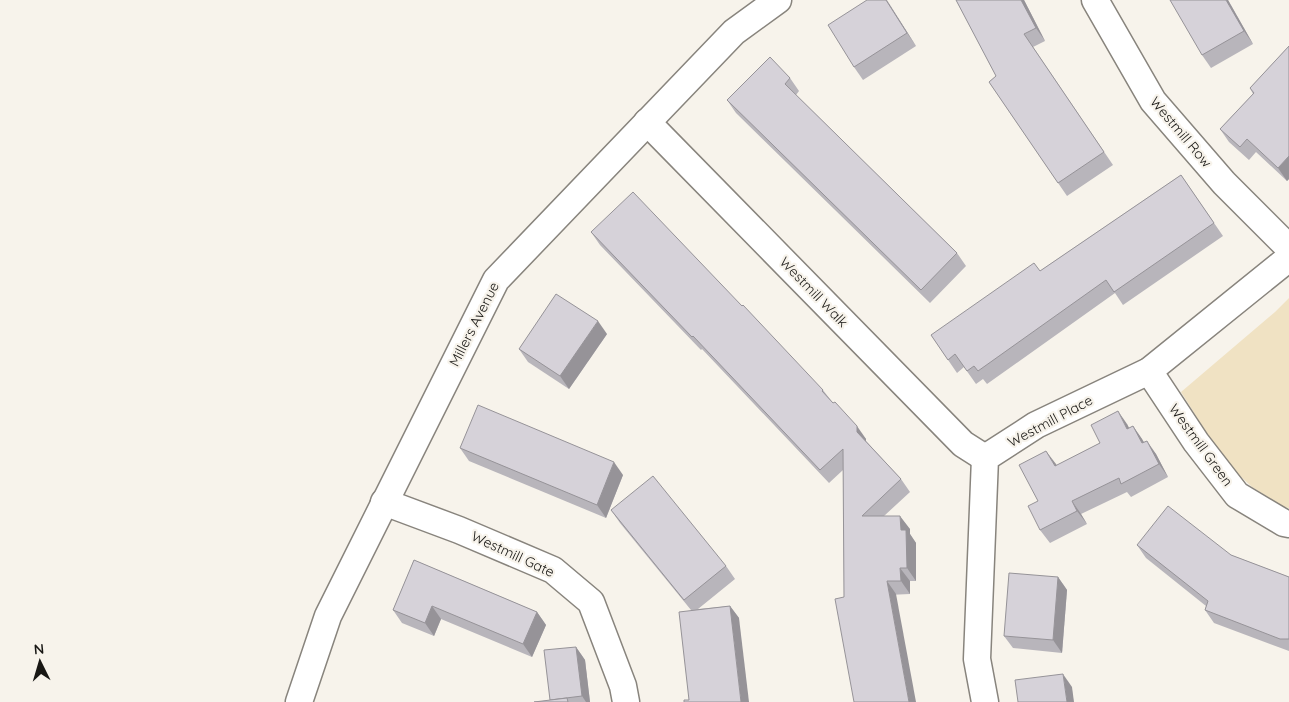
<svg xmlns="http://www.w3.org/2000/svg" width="1289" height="702" viewBox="0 0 1289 702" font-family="Quicksand,sans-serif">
<rect width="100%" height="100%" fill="#f7f3eb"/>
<!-- green -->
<path fill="#f0e2c3" d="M1289 298V508L1284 507 1252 487 1225 462 1181 392 1275 312Z"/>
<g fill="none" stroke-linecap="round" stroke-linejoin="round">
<defs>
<g id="minor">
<path d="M1095 0 1153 101 1224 183 1289 248"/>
<path d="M647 122 963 444 985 458"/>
<path d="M1149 371 1196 442 1237 495 1284 523 1289 524"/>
<path d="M384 502 459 530 553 570 591 602 623 686 626 702"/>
<path d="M299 702 328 616 496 280 734 32 778 0"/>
<path d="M985 702 977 659 985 458 1036 425 1149 371 1289 258"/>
</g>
</defs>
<!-- minor casing -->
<use href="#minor" stroke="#88847d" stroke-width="29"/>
<!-- minor -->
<use href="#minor" stroke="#fff" stroke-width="26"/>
</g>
<!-- wall -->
<g fill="#b8b5bb">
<path d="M867 0H887L916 46 863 80 854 67Z"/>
<path d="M956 0H1024L1045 41 1033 47 1113 165 1067 196 989 82 996 76Z"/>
<path d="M1228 0 1253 44 1211 68 1202 55Z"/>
<path d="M1289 46V179L1287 181 1256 152 1249 160 1229 142 1220 129 1253 94 1250 88Z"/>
<path d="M790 78 799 91 796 95 957 253 966 266 930 303 736 113 727 100Z"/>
<path d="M1181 175 1223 236 1123 305 1115 293 987 384 983 379 976 384 964 367 957 373 931 335 1040 271Z"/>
<path d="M591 232 823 390 833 403 866 439V441L901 479 910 492 884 516 910 529V534L916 543V581H910V594L844 597 843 470 829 483 702 349 701 350 600 245Z"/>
<path d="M607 334 569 389 528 362 519 349Z"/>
<path d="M1127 424 1129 428 1133 426 1144 442 1156 454 1168 477 1131 497 1127 492 1081 514 1087 524 1050 543 1040 530 1038 501 1056 466 1100 443Z"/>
<path d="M460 448 623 475 606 518 469 461Z"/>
<path d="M611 510 726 566 735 579 698 609 730 606 739 618 689 700 691 610 620 523Z"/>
<path d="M1137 545 1231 555 1289 577V651L1214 623 1205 610 1206 606 1146 558Z"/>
<path d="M414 560 537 612 546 625 532 657 441 619 434 636 402 623 393 610Z"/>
<path d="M1058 577 1067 590 1062 653 1013 648 1004 636Z"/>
<path d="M576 647 585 660 590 702H534L551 700Z"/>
</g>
<!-- shaded-wall -->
<g fill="#969398">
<path d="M886 0 889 4 916 46 907 33Z"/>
<path d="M1021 0H1024L1045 41 1036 28Z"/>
<path d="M1226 0H1228L1253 44 1244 31Z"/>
<path d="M1289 156V179L1287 181 1278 168Z"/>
<path d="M598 321 607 334 569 389 560 376Z"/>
<path d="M1118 411 1127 424 1136 442 1127 429Z"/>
<path d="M857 426 866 439V445L857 432Z"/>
<path d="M1133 426 1142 439 1151 456 1142 443Z"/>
<path d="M1147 441 1156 454 1168 477 1159 464Z"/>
<path d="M1046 451 1056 464 1064 479 1055 466Z"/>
<path d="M614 462 623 475 606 518 597 505Z"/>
<path d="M1072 501 1081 514 1087 524 1077 511Z"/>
<path d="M900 516 910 529V534L916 543V581L907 568 901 530Z"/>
<path d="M900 568 910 581V594L901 581Z"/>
<path d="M1058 577 1067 590 1062 653 1053 640Z"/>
<path d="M887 581 896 594 916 702H909Z"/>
<path d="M432 606 441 619 434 636 425 623Z"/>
<path d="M730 606 739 618 749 702H741Z"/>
<path d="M537 612 546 625 532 657 523 644Z"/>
<path d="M576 647 585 660 590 702H586L582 696Z"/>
<path d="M1063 674 1072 687 1074 702H1067Z"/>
</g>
<!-- building -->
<g fill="#d6d2d9" stroke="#969398">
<path d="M867 0H886L907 33 854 67 828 25Z"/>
<path d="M956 0H1021L1036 28 1024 34 1104 152 1058 183 989 82 996 76Z"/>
<path d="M1170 0H1226L1244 31 1202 55Z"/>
<path d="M1289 46V156L1278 168 1247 139 1240 147 1220 129 1254 93 1250 88Z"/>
<path d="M770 57 790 78 785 84 957 253 921 290 727 100Z"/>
<path d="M1181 175 1214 223 1114 292 1106 280 978 371 974 366 967 371 955 354 948 360 931 335 1034 263 1040 271Z"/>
<path d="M633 192 742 306 743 305 823 390 822 391 833 403 835 402 857 426V432L901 479 862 516H900L901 530H906L907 568H900L901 581H887L909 702H854L835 599 844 597 843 449 820 470 693 336 692 337 591 232Z"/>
<path d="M556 294 598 321 560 376 519 349Z"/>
<path d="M478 405 614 462 597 505 460 448Z"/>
<path d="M1118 411 1127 429 1133 426 1142 443 1147 441 1159 464 1121 484 1119 478 1072 501 1077 511 1040 530 1028 506 1038 501 1019 465 1046 451 1055 466 1100 443 1091 425Z"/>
<path d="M653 476 726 566 684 600 611 510Z"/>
<path d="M1168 506 1231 555 1289 577V639H1280L1205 610 1208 601 1137 545Z"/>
<path d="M414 560 537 612 523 644 432 606 425 623 393 610Z"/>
<path d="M1009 573 1058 577 1053 640 1004 636Z"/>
<path d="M730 606 741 702H684V700H689L679 612Z"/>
<path d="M576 647 582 696 550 700 544 650Z"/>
<path d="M1063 674 1067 702H1018L1015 680Z"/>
<path d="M567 698 568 702H534Z"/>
</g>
<g text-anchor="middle" stroke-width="4.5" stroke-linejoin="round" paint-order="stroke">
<!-- street labels -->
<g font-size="14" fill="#181714" stroke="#f7f3eb">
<text transform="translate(1181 132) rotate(50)" y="5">Westmill Row</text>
<text transform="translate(814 292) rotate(46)" y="5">Westmill Walk</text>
<text transform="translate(474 324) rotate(-63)" y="5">Millers Avenue</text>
<text transform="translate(1050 421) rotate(-28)" y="5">Westmill Place</text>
<text transform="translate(1201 445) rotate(54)" y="5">Westmill Green</text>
<text transform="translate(513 554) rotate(25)" y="5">Westmill Gate</text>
</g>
</g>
<!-- north arrow -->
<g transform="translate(40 662) rotate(355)" stroke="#f7f3eb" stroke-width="4" paint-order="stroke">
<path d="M0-4L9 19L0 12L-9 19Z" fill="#181714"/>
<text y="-8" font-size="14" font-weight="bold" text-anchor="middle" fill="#181714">N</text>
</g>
</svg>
